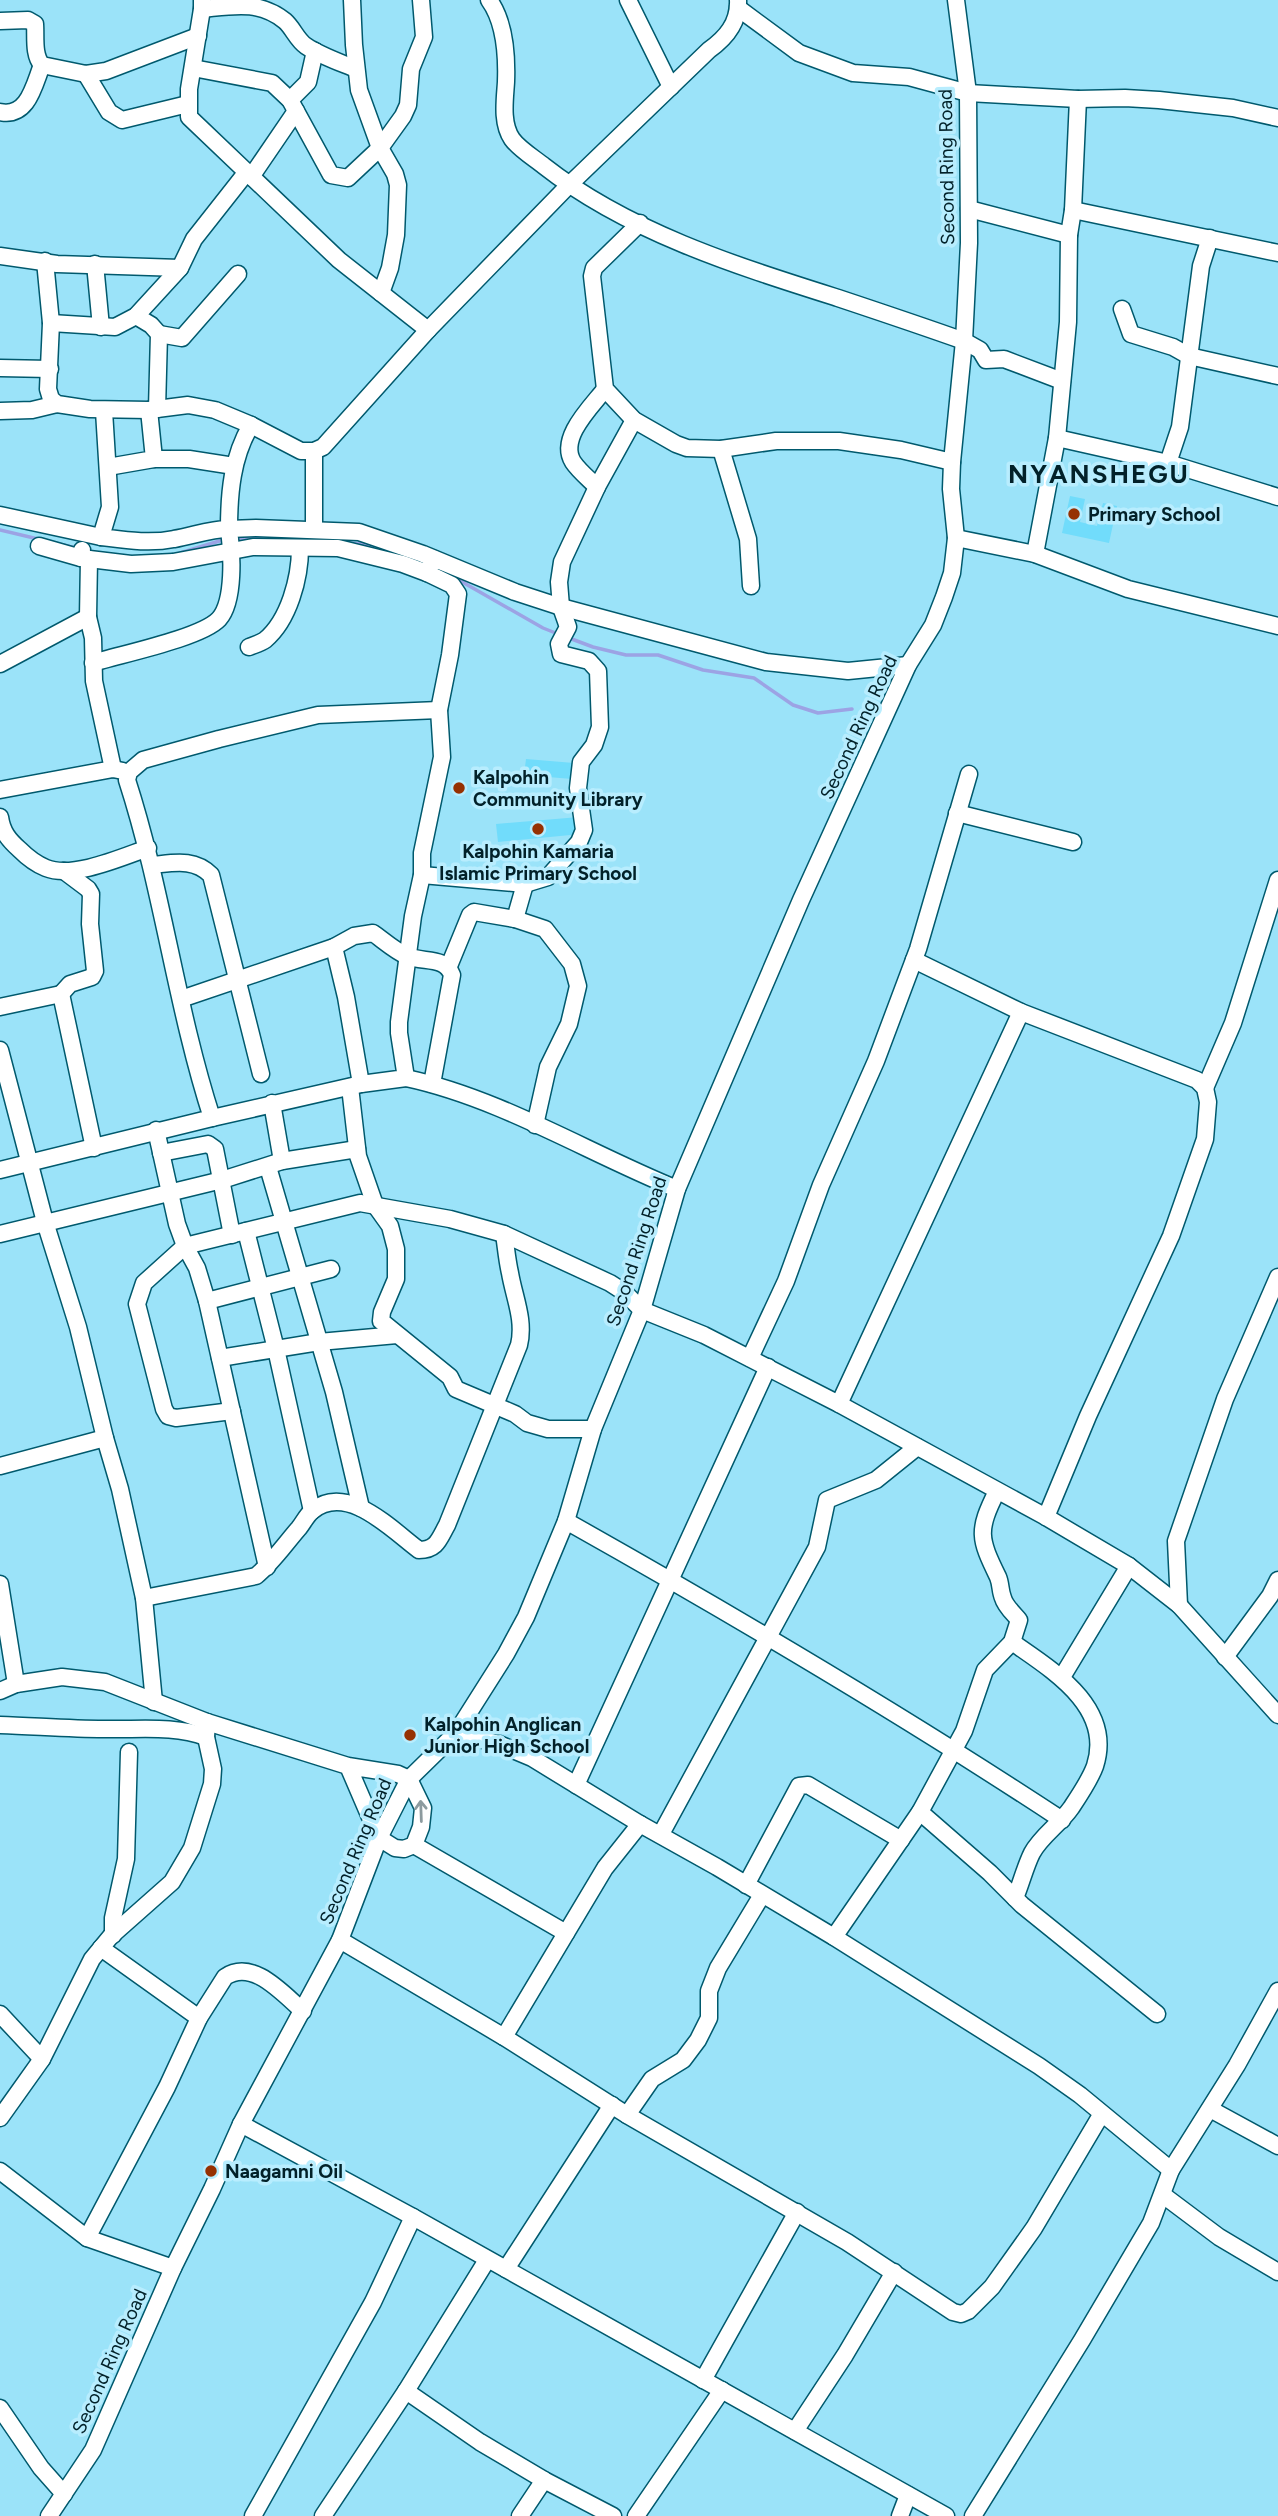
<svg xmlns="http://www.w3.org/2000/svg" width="1278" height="2516" viewBox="0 0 1278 2516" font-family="Figtree,sans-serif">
<rect width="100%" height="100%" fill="#9be3f9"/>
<!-- built -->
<g fill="#71dcfb">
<path d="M1070 496 1085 499 1080 522 1097 526 1103 503 1117 506 1109 543 1062 533Z"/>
<path d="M526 759 574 763 572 779 524 775Z"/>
<path d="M579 817 581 834 498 842 496 824Z"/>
</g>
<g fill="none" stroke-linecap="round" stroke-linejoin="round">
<!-- stream -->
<g stroke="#9ca3e4" stroke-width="3.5">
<path d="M0 530 76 548"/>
<path d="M234 539H261"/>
<path d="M349 543 373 545"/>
<path d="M180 553 226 539"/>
<path d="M436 567 543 628 558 634"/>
<path d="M569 638 593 647 626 655H658L703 670 754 678 793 705 818 713 852 709"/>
</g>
<defs>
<g id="minor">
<path d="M202 0V9L189 89V117L339 260 428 330"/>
<path d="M352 0 354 45 359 90 380 148 395 174 398 185 396 235 390 268 381 293"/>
<path d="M489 0C505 22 507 55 506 82 505 99 501 123 512 139 519 149 534 158 544 166 628 232 737 266 838 298 880 312 922 326 964 341L980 350 986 360 1004 359 1062 381"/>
<path d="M628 0 671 87"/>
<path d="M738 8 799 53 853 73 909 77 968 93 1078 99 1125 98 1159 100 1233 108 1278 118"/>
<path d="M202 9C233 6 259 0 285 21 293 28 297 40 306 46 321 56 339 62 356 69"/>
<path d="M0 21 28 20 35 24C36 37 33 55 42 65L86 74 106 71 198 36"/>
<path d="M193 68 272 83 290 100 331 175 348 178 380 148 403 116 408 105 411 69 424 37 421 0"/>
<path d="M86 74 109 112 122 120 188 104"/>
<path d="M290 100 308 82 315 51"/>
<path d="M0 112C28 118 34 85 42 65"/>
<path d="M251 177 296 111"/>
<path d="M969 209 1069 235"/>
<path d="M1073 210 1278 253"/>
<path d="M640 223 594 268 592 276 605 389 634 420 676 444 687 448 721 449 776 441H839L901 450 952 462"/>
<path d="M0 256 57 264 180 268"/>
<path d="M45 261 51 323 48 389 51 399 57 404 90 409 149 410 188 405 215 410 251 425 301 451H314L323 447 428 330 569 185 709 50C726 38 739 23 738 0"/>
<path d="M95 264 101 327"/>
<path d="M1122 309 1131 334 1173 347 1189 356 1278 376"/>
<path d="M136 316 151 325 159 334 157 409"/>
<path d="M51 323 115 327 136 316 180 268 194 239 246 173"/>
<path d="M159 334 182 338 238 274"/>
<path d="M0 368 50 369"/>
<path d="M0 411 32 410 57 404"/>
<path d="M104 411 110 507 101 537C125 540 149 544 174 539 193 536 209 529 229 529 229 493 232 457 251 425"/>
<path d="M1057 438 1168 463 1278 497"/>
<path d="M721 449 748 539 751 586"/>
<path d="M314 451V530"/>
<path d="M154 459H189L234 466"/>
<path d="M1168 463 1180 427 1201 266 1210 238"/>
<path d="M108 467 154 459 149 410"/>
<path d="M597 487C589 479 579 471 573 462 558 438 592 406 605 389"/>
<path d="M0 515 101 537"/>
<path d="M956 538 1035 554 1128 589 1278 626"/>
<path d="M39 546 81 558 82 550"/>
<path d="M1035 554 1057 438 1068 322 1069 235 1073 210 1078 99"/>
<path d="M81 558 131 564 173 562 253 547 338 548 403 564 427 573"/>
<path d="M89 559 88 617 93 638 94 681 113 769"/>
<path d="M249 647C254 645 261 643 265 640 289 620 300 578 300 548"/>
<path d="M93 663C122 654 201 638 219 619 235 601 232 552 229 529L256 528 359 532 423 554 515 592 561 607 766 662 848 671 908 665"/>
<path d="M0 664 88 617"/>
<path d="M0 790 113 769 123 771"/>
<path d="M957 813 1073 842"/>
<path d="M0 817C2 832 9 840 19 849 27 857 36 864 46 868 73 879 122 857 148 848"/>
<path d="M152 865C174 863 194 858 211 875L261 1074"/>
<path d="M422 875 525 884 548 877 579 842 584 830 578 788 581 762 594 745 600 727 598 671 589 661 561 654 559 644 568 627 561 607 559 582 562 562 597 487 634 420"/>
<path d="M515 919 525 884"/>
<path d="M334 947 346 997 361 1084"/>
<path d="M914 960 1021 1012 1197 1080 1205 1088 1208 1102 1205 1139 1171 1236 1088 1416 1046 1517"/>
<path d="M449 966 470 915 474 912 515 919 545 929 572 964 578 986 569 1024 548 1067 535 1125"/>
<path d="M61 994 70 984 92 977 95 971 90 924 91 894 88 889 64 871"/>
<path d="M181 999 334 947 354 936 373 933C383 940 395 951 407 956 424 963 445 956 452 975L432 1084"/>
<path d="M0 1007 61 994 94 1148"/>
<path d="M0 1050 45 1222 78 1327 105 1438 120 1489 144 1598 154 1702"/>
<path d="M406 1078C500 1098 588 1153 677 1189"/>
<path d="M350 1087 358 1156 375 1205 390 1226 396 1249V1279L382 1312 381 1321 450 1377 456 1389 515 1414 527 1423 548 1429H593"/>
<path d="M1205 1088 1233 1023 1278 880"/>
<path d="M272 1103 282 1161"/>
<path d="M212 1118 361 1084 406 1078 399 1033V1022L413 916 422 875V853L442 757 439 710 450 655 458 594 452 585 427 573 434 559"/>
<path d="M156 1130 177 1224 185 1246 197 1268 207 1301 267 1567"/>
<path d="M161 1153 208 1144 215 1149 232 1235"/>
<path d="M268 1167 334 1392 361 1508"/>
<path d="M0 1170 212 1118C176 1007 163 891 127 780L129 772 143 760 219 739 318 715 439 710"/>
<path d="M246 1231 276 1349 312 1511"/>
<path d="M0 1234 222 1180 282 1161 357 1149"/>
<path d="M207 1301 331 1269"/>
<path d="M220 1358 319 1342 397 1335"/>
<path d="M750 1358 786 1281 821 1185 876 1061 918 949 969 774"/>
<path d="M839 1404 1021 1012"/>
<path d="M232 1411 176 1418 168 1416 164 1409 137 1304 144 1283 185 1246 360 1203 450 1219 504 1234 610 1283 624 1292 642 1310 704 1335 839 1404 1046 1517 1129 1566 1179 1605 1278 1715"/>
<path d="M0 1466 105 1438"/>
<path d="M566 1521C735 1616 901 1714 1062 1820"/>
<path d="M0 1584 16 1684"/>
<path d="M144 1598 256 1576C273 1562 285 1544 299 1528 303 1523 307 1515 312 1511 347 1482 392 1530 419 1550 437 1550 439 1539 447 1525L519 1345C525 1320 514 1297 510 1273 507 1260 506 1247 504 1234"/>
<path d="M1179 1605 1176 1541 1225 1399 1278 1277"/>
<path d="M1012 1642C1052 1670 1114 1707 1095 1766 1090 1780 1079 1796 1071 1808 1060 1824 1041 1836 1032 1853 1025 1867 1021 1884 1015 1898"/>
<path d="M1225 1657 1270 1596 1278 1580"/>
<path d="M1062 1677 1129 1566"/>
<path d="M0 1691 16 1684 62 1677 105 1682 207 1722 348 1766 398 1774 409 1779 423 1808 421 1827 414 1845 404 1849 395 1848 379 1838 348 1766"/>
<path d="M0 1725C34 1726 69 1729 104 1729 138 1730 174 1725 206 1737"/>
<path d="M456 1733 499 1744 532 1758 640 1824 717 1867 834 1937 1039 2066 1080 2095 1171 2170 1237 2065 1278 1991"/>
<path d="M576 1785 768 1367"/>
<path d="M920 1812 990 1873 1022 1905 1157 2014"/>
<path d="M661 1834 817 1547 827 1500 876 1480 917 1447"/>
<path d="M414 1845 566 1933"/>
<path d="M746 1885 799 1786 808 1785 901 1840"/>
<path d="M113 1935V1918L126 1859 129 1752"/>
<path d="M834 1937 920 1812 964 1731 985 1670 1012 1642 1019 1620C1014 1614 1005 1606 1003 1598 1000 1591 1001 1584 998 1577 979 1538 977 1531 997 1491"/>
<path d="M340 1940 504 2037 627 2115 847 2242 953 2312 961 2314 968 2311 992 2287 1034 2228 1101 2115"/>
<path d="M101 1948 199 2018"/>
<path d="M0 2014 42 2059"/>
<path d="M504 2037 605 1868 640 1824"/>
<path d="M1210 2109 1278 2146"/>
<path d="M627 2115 652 2079 683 2060 698 2040 709 2018V1991L718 1968 762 1895"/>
<path d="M0 2118 42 2059 92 1959 111 1936 172 1882 192 1848 212 1784 213 1769 206 1737 207 1722"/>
<path d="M241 2124 413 2217 946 2516"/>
<path d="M0 2171 87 2238 173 2268"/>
<path d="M1163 2195 1219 2237 1278 2272"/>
<path d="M87 2238 167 2087 199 2018 225 1977C253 1958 283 1994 303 2011"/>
<path d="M506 2269 612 2105"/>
<path d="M703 2380 797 2212"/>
<path d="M406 2391 480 2442 544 2480 613 2516"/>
<path d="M0 2408 41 2468 64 2494"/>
<path d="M795 2431 845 2355 894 2272"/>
<path d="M49 2516 93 2450 173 2268 212 2189 241 2124 340 1940 379 1838 409 1779 456 1733 506 1654 526 1617 566 1521 593 1429 642 1310 677 1189 801 900 908 665 933 625 944 597 952 573 956 538 951 489 952 462 964 341 969 243 968 93 956 0"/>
<path d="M253 2516 373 2302 413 2217"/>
<path d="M323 2516 406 2391 487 2260"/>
<path d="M520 2516 544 2480"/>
<path d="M636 2516 722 2390"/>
<path d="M900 2516 908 2495"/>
<path d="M973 2516 1082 2340 1151 2223 1171 2170"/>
</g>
</defs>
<!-- minor casing -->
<use href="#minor" stroke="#00596d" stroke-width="19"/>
<!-- minor -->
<use href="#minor" stroke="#fff" stroke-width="16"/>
</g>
<!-- one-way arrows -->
<defs><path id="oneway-shaft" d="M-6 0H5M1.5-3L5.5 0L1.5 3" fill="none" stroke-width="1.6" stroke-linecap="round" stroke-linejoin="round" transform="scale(1.75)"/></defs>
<use stroke="#8d9b9f" href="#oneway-shaft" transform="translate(421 1811) rotate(-92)"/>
<!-- markers -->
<g fill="#963102" stroke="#b8edfe" stroke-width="2.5">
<circle cx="1074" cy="514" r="7"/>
<circle cx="459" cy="788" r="7"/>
<circle cx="538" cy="829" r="7"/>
<circle cx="410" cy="1735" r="7"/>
<circle cx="211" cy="2171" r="7"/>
</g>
<g text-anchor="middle" stroke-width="7" stroke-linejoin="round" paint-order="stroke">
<!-- street labels -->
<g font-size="19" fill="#022129" stroke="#b8edfe">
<text transform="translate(946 167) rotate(-91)" y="7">Second Ring Road</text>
<text transform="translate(858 727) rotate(-65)" y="7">Second Ring Road</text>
<text transform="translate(636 1251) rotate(-72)" y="7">Second Ring Road</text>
<text transform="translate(355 1851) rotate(-67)" y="7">Second Ring Road</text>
<text transform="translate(109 2361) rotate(-66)" y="7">Second Ring Road</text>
</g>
<!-- poi labels -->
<g font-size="19" font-weight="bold" fill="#022129" stroke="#b8edfe" text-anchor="start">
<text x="1088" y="521">Primary School</text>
<text x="473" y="784">Kalpohin<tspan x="473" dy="22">Community Library</tspan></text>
<text x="538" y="858" text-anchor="middle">Kalpohin Kamaria<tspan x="538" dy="22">Islamic Primary School</tspan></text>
<text x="424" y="1731">Kalpohin Anglican<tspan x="424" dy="22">Junior High School</tspan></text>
<text x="225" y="2178">Naagamni Oil</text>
</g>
<!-- district labels -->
<g font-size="26" font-weight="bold" letter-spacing="2" fill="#022129" stroke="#b8edfe">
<text x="1099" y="483">NYANSHEGU</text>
</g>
</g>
</svg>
